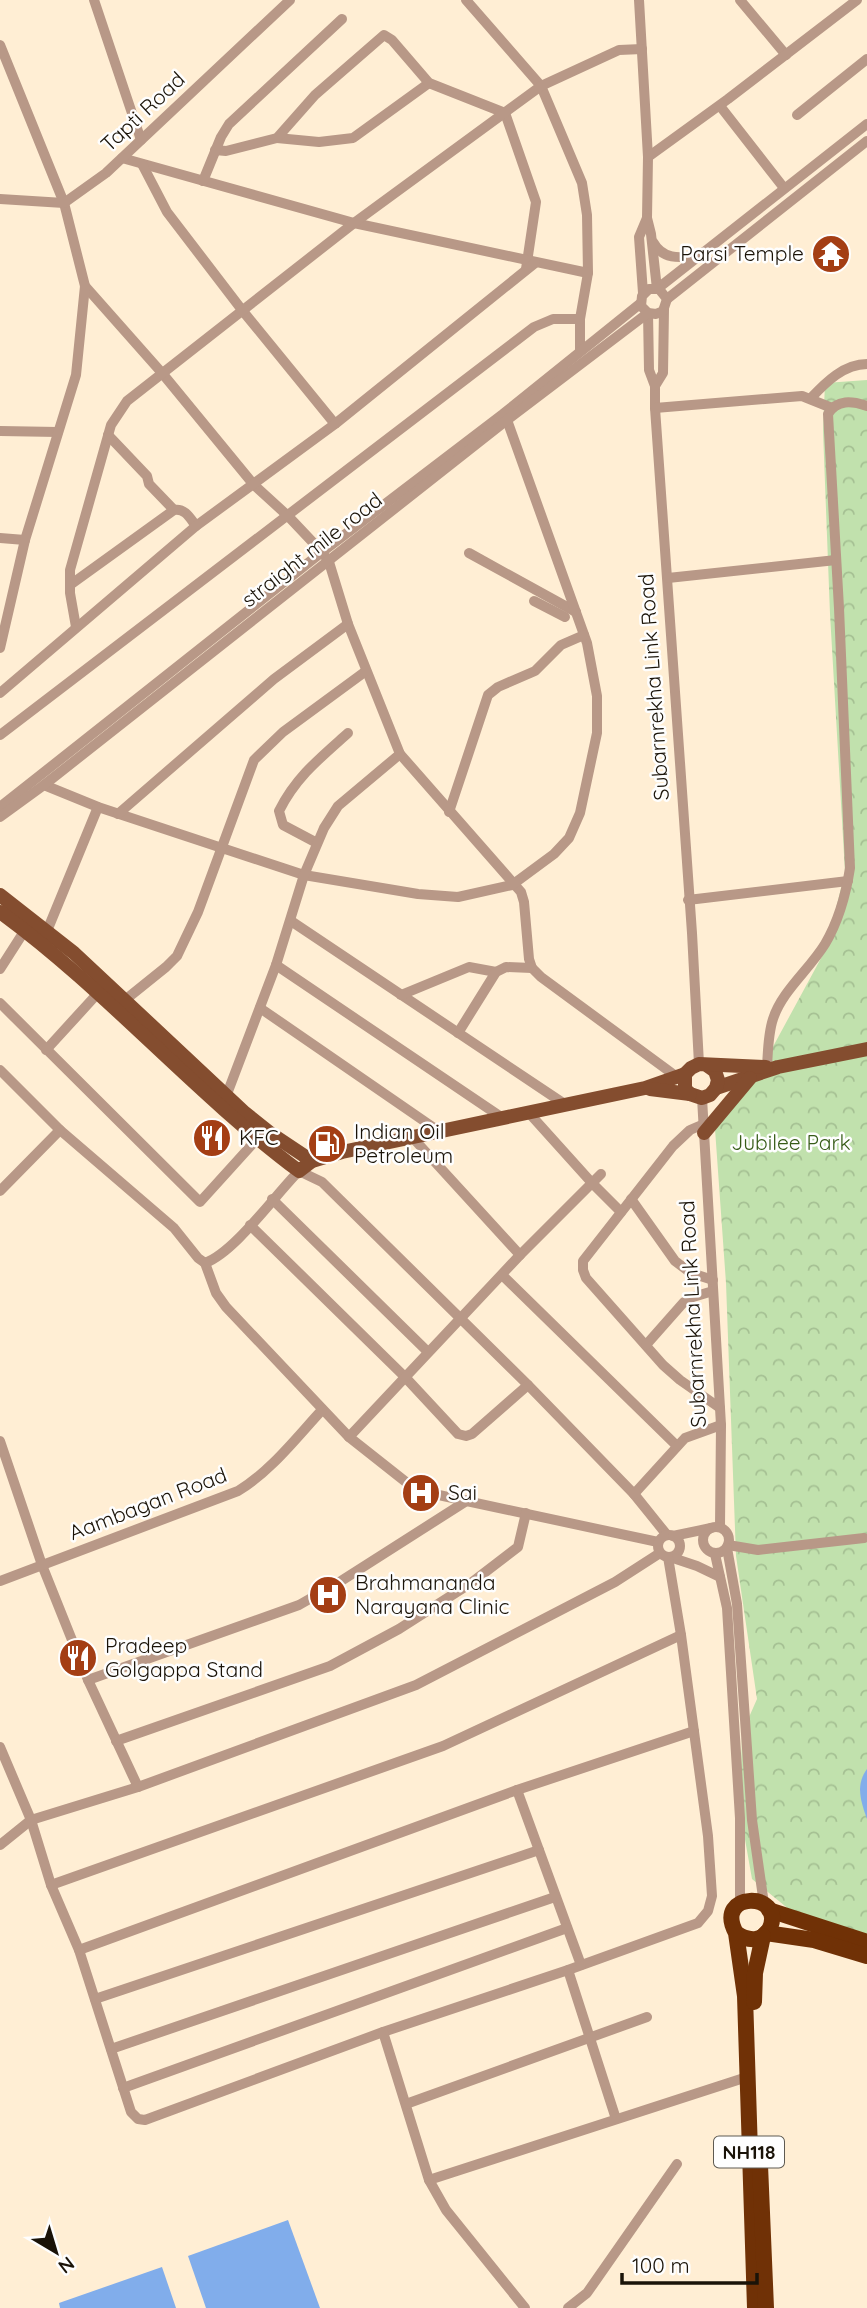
<svg xmlns="http://www.w3.org/2000/svg" width="867" height="2308" viewBox="0 0 867 2308" font-family="Quicksand,sans-serif">
<defs>
<pattern id="park-crowns" width="20" height="18" patternUnits="userSpaceOnUse" patternTransform="scale(1.75)"><rect width="20" height="18" fill="#c1e1ad"/><path d="M2 6a3 3 0 1 1 6 0M12 15a3 3 0 1 1 6 0" fill="none" stroke="#a5c093"/></pattern>
</defs>
<rect width="100%" height="100%" fill="#ffeed4"/>
<!-- park -->
<path fill="url(#park-crowns)" d="M867 380V1947L807 1924 752 1879 740 1811 742 1733 757 1699 736 1556 726 1283 714 1115 769 1054 826 949 845 872 830 614 823 431 825 383Z"/>
<!-- water -->
<g fill="#81adeb">
<path d="M867 1769V1819C861 1802 855 1785 867 1769Z"/>
<path d="M288 2220 320 2308H206L188 2256Z"/>
<path d="M162 2267 176 2308H60L59 2303Z"/>
</g>
<g fill="none" stroke-linecap="round" stroke-linejoin="round">
<!-- minor -->
<g stroke="#b89887" stroke-width="10">
<path d="M94 0 141 140"/>
<path d="M466 0 541 86 582 183 587 215 588 273 580 319V350"/>
<path d="M639 0 648 157 647 218 651 234 657 289"/>
<path d="M740 0 786 55"/>
<path d="M0 45 64 203 85 286 162 373 254 485 288 516 322 552 329 562 348 624 400 754 521 892 524 902 529 959 532 968 541 977 677 1077"/>
<path d="M720 106 784 188"/>
<path d="M797 115 867 59"/>
<path d="M277 138 319 142 353 138 429 83"/>
<path d="M215 150 226 151 277 138 315 95 384 35 392 40 429 83 505 113 536 202 526 269"/>
<path d="M648 157 728 99 857 0"/>
<path d="M122 158 354 223 588 273"/>
<path d="M142 164 167 212 242 310 335 424"/>
<path d="M203 181 221 137 229 124 342 19"/>
<path d="M0 199 64 203 106 173 290 0"/>
<path d="M653 242C663 260 679 258 697 256"/>
<path d="M657 289 867 124"/>
<path d="M643 293 639 237 647 218"/>
<path d="M667 299 867 141"/>
<path d="M664 309 663 373 655 386V408L692 933 699 1064"/>
<path d="M648 313 649 370 655 386"/>
<path d="M811 398C826 382 844 364 867 364"/>
<path d="M655 408 802 396 832 408"/>
<path d="M0 431 58 432"/>
<path d="M108 435 147 476 149 484 174 510"/>
<path d="M0 538 25 540"/>
<path d="M469 553 576 612"/>
<path d="M668 578 836 560"/>
<path d="M70 585 174 510C185 508 190 518 196 526"/>
<path d="M534 601 565 617"/>
<path d="M76 627 70 593V570L111 425 127 401 354 223 541 86 619 50 642 49"/>
<path d="M0 648 25 540 76 375 85 286"/>
<path d="M0 693 196 526 335 424 535 263"/>
<path d="M0 735 534 327 553 319H580"/>
<path d="M44 785 98 807 304 875 418 894 458 897 512 885 554 854 569 838 580 813 597 733V696L587 643 507 420"/>
<path d="M0 807 322 552 503 414 641 303"/>
<path d="M449 812 488 695 498 687 535 671 561 645 584 635"/>
<path d="M118 814 274 679 348 624"/>
<path d="M0 817 44 785 507 420 648 313 656 314 663 311 667 299 659 289H649L642 296 641 306 648 313"/>
<path d="M317 843 283 825 279 811C296 777 320 758 348 733"/>
<path d="M688 900 848 881"/>
<path d="M291 921 566 1105"/>
<path d="M47 931 98 807"/>
<path d="M276 965 504 1119"/>
<path d="M0 969 25 930"/>
<path d="M401 995 469 967 496 972"/>
<path d="M125 1000 166 967 177 956 198 912 254 760 283 732 366 671"/>
<path d="M0 1003 200 1202 257 1139"/>
<path d="M260 1008 440 1132"/>
<path d="M458 1033 496 972 506 967 532 968"/>
<path d="M46 1050 98 993"/>
<path d="M767 1067C768 1051 768 1034 773 1019 782 991 809 970 825 944 838 922 846 894 850 868L839 608 828 414C837 399 852 401 867 406"/>
<path d="M0 1070 60 1130 174 1228 198 1258 205 1263C235 1252 275 1195 299 1171L322 1182 528 1385 634 1494 667 1535"/>
<path d="M227 1094 276 965 304 875 324 828 338 806 400 754"/>
<path d="M702 1098 721 1425 720 1527"/>
<path d="M529 1113 592 1183 621 1212"/>
<path d="M704 1124 690 1130 673 1146 583 1261V1270L586 1278 663 1365 680 1380 720 1408"/>
<path d="M413 1138 520 1255"/>
<path d="M0 1191 60 1130"/>
<path d="M272 1199 428 1352"/>
<path d="M631 1199 675 1261 691 1273 713 1280"/>
<path d="M250 1225 405 1377 458 1434 466 1436 472 1434 528 1385"/>
<path d="M205 1263 216 1293 226 1307 349 1437 411 1486 434 1494 658 1542"/>
<path d="M502 1275 677 1446"/>
<path d="M646 1345 684 1302 693 1297 713 1291"/>
<path d="M349 1437 520 1255 601 1174"/>
<path d="M0 1441 42 1565 88 1680 138 1787"/>
<path d="M634 1494 685 1438 721 1425"/>
<circle cx="716" cy="1540" r="13"/>
<circle cx="669" cy="1546" r="11"/>
<path d="M673 1536 711 1528"/>
<path d="M728 1545 758 1550 864 1538"/>
<path d="M727 1548 737 1604 752 1820 764 1904"/>
<path d="M715 1554 727 1608 740 1818V1903"/>
<path d="M670 1557 697 1566 720 1577"/>
<path d="M0 1581 238 1491C271 1471 296 1438 322 1410"/>
<path d="M88 1680 299 1605 341 1581 468 1500"/>
<path d="M116 1741 330 1666 399 1629 471 1583 518 1547 526 1513"/>
<path d="M0 1747 31 1820 51 1885 79 1950 131 2112 138 2119 145 2120 383 2032 568 1970 698 1923 708 1911 712 1896 708 1836 681 1635 668 1557"/>
<path d="M517 1790 581 1965"/>
<path d="M0 1845 31 1820 138 1787 416 1685 615 1582 660 1553"/>
<path d="M51 1885 443 1746 681 1635"/>
<path d="M79 1950 517 1790 694 1731"/>
<path d="M568 1970 616 2119"/>
<path d="M95 1999 539 1850"/>
<path d="M383 2032 429 2180 446 2210 525 2308"/>
<path d="M111 2049 555 1897"/>
<path d="M123 2088 567 1928"/>
<path d="M406 2104 647 2017"/>
<path d="M429 2180 747 2077"/>
<path d="M568 2308 587 2293 677 2164"/>
</g>
<!-- major -->
<g stroke="#844d2f" stroke-width="14">
<path d="M0 895 74 953 245 1113 270 1133 312 1161"/>
<path d="M0 912C107 990 193 1092 299 1171L312 1161 342 1152 645 1088 685 1074"/>
<path d="M716 1088 778 1067 867 1049"/>
<path d="M650 1089 690 1094 702 1098 710 1095 716 1088 718 1080 715 1071 708 1066"/>
<path d="M690 1094 685 1089V1074L691 1068 699 1064 766 1067"/>
<path d="M704 1133 750 1078"/>
</g>
<!-- highway -->
<g stroke="#703106" stroke-width="16">
<path d="M769 1910 867 1942"/>
<path d="M736 1933C747 1941 763 1943 770 1928 785 1891 713 1891 736 1933L745 1996 755 2308"/>
<path d="M766 1933 814 1940 867 1956"/>
<path d="M754 2002 755 1973 763 1936"/>
<path d="M760 2165 766 2308"/>
</g>
</g>
<!-- icons -->
<defs>
<symbol id="temple-disc" viewBox="-11 -11 22 22"><circle r="9.5" fill="#a43e14" stroke="#fefefe"/><path d="M0-6L5-2H3V0L6.5 2.5H4V6H1.5V3h-3V6H-4V2.5H-6.5L-3 0V-2H-5Z" fill="#fff"/></symbol>
<symbol id="restaurant-disc" viewBox="-11 -11 22 22"><circle r="9.5" fill="#a43e14" stroke="#fefefe"/><path d="M-5-6h1v4h1v-4h1v4h1v-4h1v5L-1.5 .5V6h-2V.5L-5-1ZM5-6V6H3V1.5H1.5Q1.5-4 5-6Z" fill="#fff"/></symbol>
<symbol id="fuel-disc" viewBox="-11 -11 22 22"><circle r="9.5" fill="#a43e14" stroke="#fefefe"/><path d="M-5.5-6h7V0h2V4h1.3V-2.5L3-4.5l.8-.8L6-3V5H2.5V1h-1V6h-7ZM-4.2-4.7v3.2H.2V-4.7Z" fill="#fff"/></symbol>
<symbol id="hospital-disc" viewBox="-11 -11 22 22"><circle r="9.5" fill="#a43e14" stroke="#fefefe"/><path d="M-5-5h3v3.5h4V-5h3V5h-3V1.5h-4V5h-3Z" fill="#fff"/></symbol>
</defs>
<g fill-rule="evenodd">
<use href="#temple-disc" x="809" y="232" width="44" height="44"/>
<use href="#restaurant-disc" x="190" y="1116" width="44" height="44"/>
<use href="#fuel-disc" x="305" y="1122" width="44" height="44"/>
<use href="#hospital-disc" x="399" y="1471" width="44" height="44"/>
<use href="#hospital-disc" x="306" y="1573" width="44" height="44"/>
<use href="#restaurant-disc" x="56" y="1636" width="44" height="44"/>
</g>
<g text-anchor="middle" stroke-width="5" stroke-linejoin="round" paint-order="stroke">
<!-- shield labels -->
<rect fill="#fefefe" stroke="#5e5a52" stroke-width="2" x="714" y="2136.5" width="70" height="31" rx="5"/>
<g font-size="19" font-weight="bold" fill="#1a1308">
<text x="749" y="2159">NH118</text>
</g>
<!-- street labels -->
<g font-size="21" fill="#1a1308" stroke="#fefefe">
<text transform="translate(143 112) rotate(-43)" y="7">Tapti Road</text>
<text transform="translate(312 550) rotate(-38)" y="7">straight mile road</text>
<text transform="translate(654 687) rotate(-94)" y="7">Subarnrekha Link Road</text>
<text transform="translate(693 1314) rotate(-93)" y="7">Subarnrekha Link Road</text>
<text transform="translate(148 1504) rotate(-21)" y="7">Aambagan Road</text>
</g>
<!-- poi labels -->
<g font-size="21" fill="#1a1308" stroke="#fefefe" text-anchor="start">
<text x="804" y="261" text-anchor="end">Parsi Temple</text>
<text x="354" y="1139">Indian Oil<tspan x="354" dy="24">Petroleum</tspan></text>
<text x="239" y="1145">KFC</text>
<text x="448" y="1500">Sai</text>
<text x="355" y="1590">Brahmananda<tspan x="355" dy="24">Narayana Clinic</tspan></text>
<text x="105" y="1653">Pradeep<tspan x="105" dy="24">Golgappa Stand</tspan></text>
</g>
<!-- park labels -->
<g font-size="21" fill="#375c18" stroke="#fefefe">
<text x="791" y="1150">Jubilee Park</text>
</g>
</g>
<!-- north arrow -->
<g transform="translate(56 2252) rotate(142)" stroke="#fefefe" stroke-width="5" paint-order="stroke">
<path d="M0-5L12 26L0 18L-12 26Z" fill="#1a1308"/>
<text y="-10" font-size="19" font-weight="bold" text-anchor="middle" fill="#1a1308">N</text>
</g>
<!-- scale -->
<path d="M622 2273v10h135v-10" fill="none" stroke="#1a1308" stroke-width="3.5"/>
<text x="632" y="2273" font-size="21" fill="#1a1308" stroke="#fefefe" stroke-width="5" paint-order="stroke">100 m</text>
</svg>
